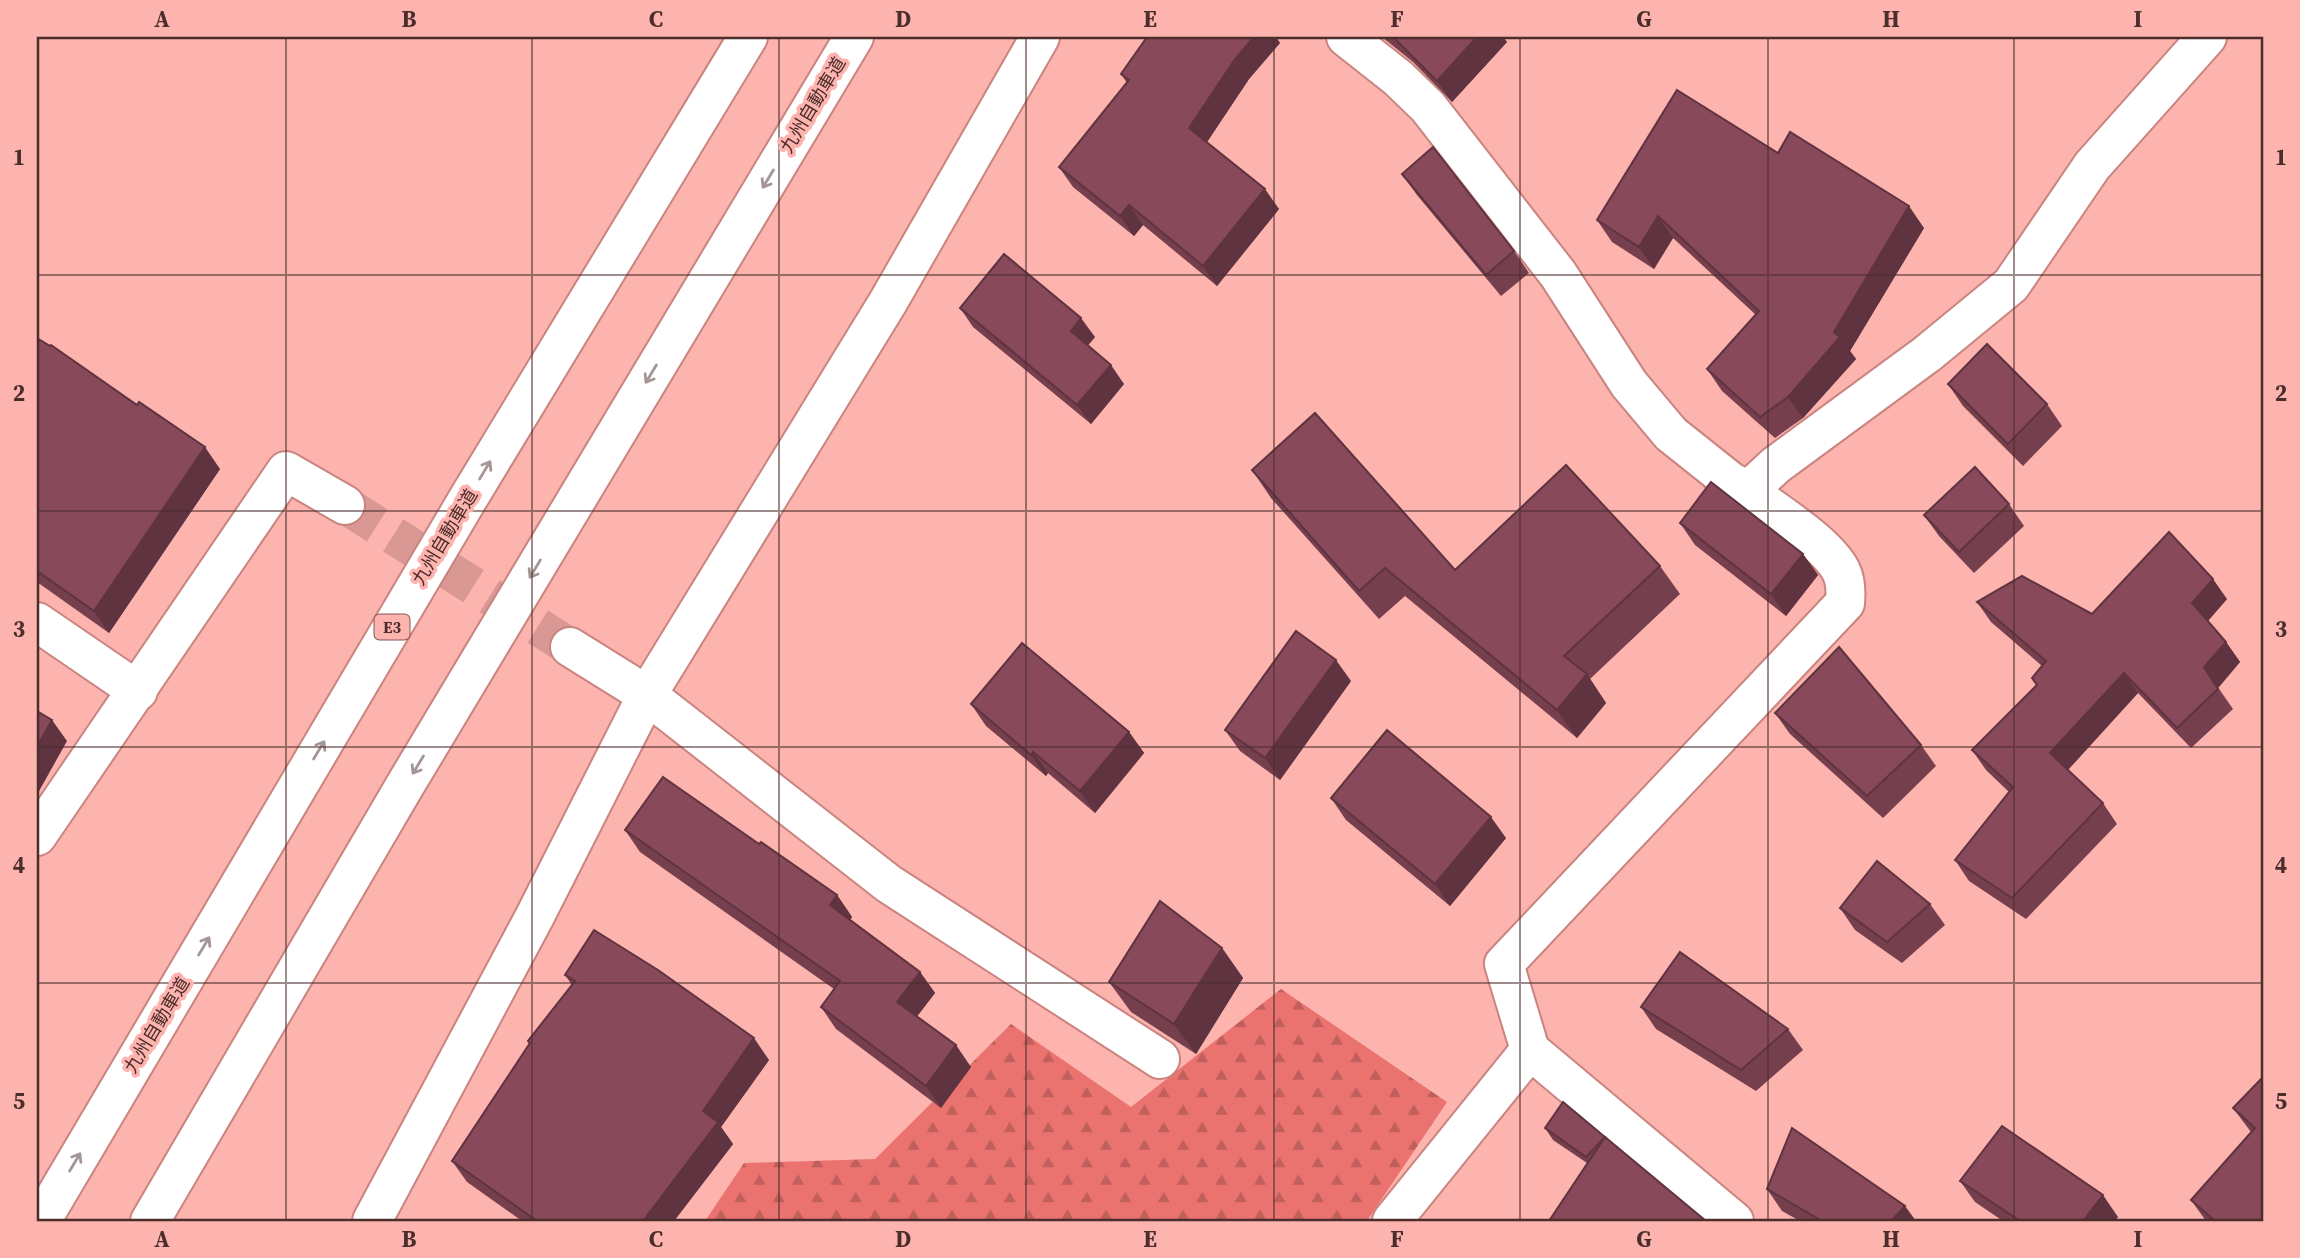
<svg xmlns="http://www.w3.org/2000/svg" width="2300" height="1258" viewBox="0 0 2300 1258" font-family="'Source Serif 4','Noto Sans JP',serif">
<defs>
<pattern id="forest-firs" width="22" height="20" patternUnits="userSpaceOnUse" patternTransform="scale(1.75)"><rect width="22" height="20" fill="#eb736f"/><path d="M5 1l3.5 6h-7zM16 11l3.5 6h-7z" fill="#c05f5b"/></pattern>
</defs>
<rect width="100%" height="100%" fill="#fdb3ae"/>
<!-- forest -->
<path fill="url(#forest-firs)" d="M1281 989 1447 1102 1367 1221H705L744 1163 875 1159 1011 1024 1131 1107Z"/>
<g fill="none" stroke-linecap="round" stroke-linejoin="round">
<!-- minor-tunnel -->
<path stroke="#d99894" stroke-width="38" stroke-dasharray="38 19" stroke-linecap="butt" d="M345 505 570 647"/>
<defs>
<g id="minor">
<path d="M1346 37 1398 78 1428 107 1558 274 1629 384 1671 434 1730 481 1748 491"/>
<path d="M37 622 138 691"/>
<path d="M570 647 647 695 889 884 1160 1059"/>
<path d="M37 836 286 471 345 505"/>
<path d="M372 1221 535 916 647 695 888 302 1040 37"/>
<path d="M1392 1221 1530 1050"/>
<path d="M1734 1221 1530 1050 1504 964 1845 603C1846 592 1846 581 1841 571 1827 543 1774 511 1748 491L1776 465 1927 354 2011 285 2092 166 2207 37"/>
</g>
<g id="highway">
<path d="M41 1221 469 497 748 37"/>
<path d="M150 1221 404 787 854 37"/>
</g>
</defs>
<!-- minor casing -->
<use href="#minor" stroke="#ca847f" stroke-width="42"/>
<!-- highway casing -->
<use href="#highway" stroke="#ca847f" stroke-width="42"/>
<!-- minor -->
<use href="#minor" stroke="#fff" stroke-width="38"/>
<!-- highway -->
<use href="#highway" stroke="#fff" stroke-width="38"/>
</g>
<!-- wall -->
<g fill="#753f4d">
<path d="M1147 37H1276L1280 43 1249 79 1207 142 1279 209 1217 286 1143 225 1134 236 1073 187 1059 167 1127 83 1121 74Z"/>
<path d="M1382 37H1503L1507 42 1452 102 1413 62Z"/>
<path d="M1778 153 1924 228 1850 351 1856 359 1803 418 1775 438 1722 391 1707 369 1756 315 1673 238 1654 269 1612 242 1597 220Z"/>
<path d="M1402 174 1514 251 1529 273 1501 296 1417 195Z"/>
<path d="M960 308 1095 337 1088 345 1124 384 1091 424 973 327Z"/>
<path d="M37 338 220 469 109 633 37 582Z"/>
<path d="M1948 384 2047 404 2062 426 2023 466 1963 406Z"/>
<path d="M1252 470 1455 570 1660 566 1680 594 1590 679 1606 703 1577 738 1405 596 1379 619 1271 498Z"/>
<path d="M2009 504 2024 526 1974 573 1939 536 1924 515Z"/>
<path d="M1680 523 1803 554 1818 575 1786 616 1695 545Z"/>
<path d="M2227 599 2208 621 2226 642 2240 662 2218 688 2233 709 2191 748 2138 693 2068 770 2103 803 2117 824 2026 919 1969 881 1955 860 2009 792 1986 770 1972 750 2036 685 2042 666 1991 622 1977 602 2092 614Z"/>
<path d="M1351 681 1280 780 1240 751 1225 730Z"/>
<path d="M971 704 1129 732 1144 753 1095 813 1048 773 1046 776 986 726Z"/>
<path d="M1775 713 1921 745 1936 766 1883 818 1790 734Z"/>
<path d="M1331 798 1506 838 1450 906 1346 820Z"/>
<path d="M625 830 759 844 837 895 852 917 850 920 920 972 935 993 917 1016 971 1067 941 1108 836 1029 821 1007 834 989 640 852Z"/>
<path d="M1930 904 1945 925 1902 963 1855 930 1840 908Z"/>
<path d="M1222 948 1243 978 1196 1054 1131 1012 1109 982Z"/>
<path d="M565 975 769 1060 721 1127 733 1144 674 1221H522L467 1182 452 1161 529 1044 528 1041 572 985Z"/>
<path d="M1641 1007 1788 1029 1803 1050 1756 1091 1656 1029Z"/>
<path d="M2263 1077V1221H2206L2191 1200 2251 1132 2233 1108Z"/>
<path d="M1563 1102 1706 1221 1587 1163 1553 1140 1545 1128Z"/>
<path d="M1960 1181 2118 1217 2114 1221H2003L1975 1202Z"/>
<path d="M1767 1189 1916 1221H1800L1782 1211Z"/>
</g>
<!-- shaded-wall -->
<g fill="#5f333f">
<path d="M1254 37H1276L1280 43 1249 79 1203 148 1189 128 1235 59Z"/>
<path d="M1477 37H1503L1507 42 1452 102 1437 81Z"/>
<path d="M1265 189 1279 209 1217 286 1203 266Z"/>
<path d="M1129 205 1143 225 1134 236 1120 216Z"/>
<path d="M1909 206 1924 228 1850 351 1856 359 1803 418 1788 397 1834 332Z"/>
<path d="M1658 216 1673 238 1654 269 1639 247Z"/>
<path d="M1081 318 1095 337 1084 350 1071 331Z"/>
<path d="M1111 365 1124 384 1091 424 1077 405Z"/>
<path d="M205 447 220 469 109 633 94 611Z"/>
<path d="M1803 554 1818 575 1786 616 1771 594Z"/>
<path d="M2213 579 2227 599 2206 623 2192 603Z"/>
<path d="M2226 642 2240 662 2218 688 2233 709 2204 667Z"/>
<path d="M1336 660 1351 681 1280 780 1265 758Z"/>
<path d="M2124 673 2138 693 2065 773 2050 753Z"/>
<path d="M1587 674 1606 703 1577 738 1557 710Z"/>
<path d="M52 720 67 741 38 793 37 791V747Z"/>
<path d="M1129 732 1144 753 1095 813 1080 791Z"/>
<path d="M1033 752 1048 773 1046 776 1031 755Z"/>
<path d="M1491 817 1506 838 1450 906 1435 884Z"/>
<path d="M837 895 852 917 845 927 830 905Z"/>
<path d="M1222 948 1243 978 1196 1054 1174 1024Z"/>
<path d="M920 972 935 993 912 1023 897 1002Z"/>
<path d="M754 1038 769 1060 721 1127 733 1144 674 1221H643L703 1111Z"/>
<path d="M956 1045 971 1067 941 1108 926 1086Z"/>
<path d="M2103 1195 2118 1217 2114 1221H2083Z"/>
<path d="M1905 1206 1916 1221H1891Z"/>
</g>
<!-- building -->
<g fill="#88495a" stroke="#5f333f" stroke-width="2">
<path d="M1147 37H1254L1235 59 1189 128 1265 189 1203 266 1129 205 1120 216 1059 167 1129 80 1121 74Z"/>
<path d="M1393 37H1477L1437 81Z"/>
<path d="M1677 90 1778 153 1790 132 1909 206 1834 332 1840 337 1788 397 1760 417 1707 369 1759 311 1658 216 1639 247 1597 220Z"/>
<path d="M1433 147 1514 251 1486 275 1402 174Z"/>
<path d="M1004 254 1081 318 1071 331 1111 365 1077 405 960 308Z"/>
<path d="M37 338 50 346 51 345 137 405 139 402 205 447 94 611 37 571Z"/>
<path d="M1987 344 2047 404 2008 444 1948 384Z"/>
<path d="M1315 413 1455 570 1566 465 1660 566 1564 656 1587 674 1557 710 1385 568 1359 591 1252 470Z"/>
<path d="M1975 467 2009 504 1959 552 1924 515Z"/>
<path d="M1711 482 1803 554 1771 594 1680 523Z"/>
<path d="M2169 532 2213 579 2192 603 2226 642 2204 667 2218 689 2177 728 2124 673 2050 753 2103 803 2012 898 1955 860 2013 787 1972 750 2037 685 2032 678 2046 661 1977 602 2022 576 2092 614Z"/>
<path d="M1296 631 1336 660 1265 758 1225 730Z"/>
<path d="M1022 643 1129 732 1080 791 1033 752 1031 755 971 704Z"/>
<path d="M1839 647 1921 745 1867 796 1775 713Z"/>
<path d="M37 711 52 720 37 747Z"/>
<path d="M1387 730 1491 817 1435 884 1331 798Z"/>
<path d="M663 777 759 844 761 842 837 895 830 905 920 972 897 1002 956 1045 926 1086 821 1007 840 981 625 830Z"/>
<path d="M1877 861 1930 904 1887 942 1840 908Z"/>
<path d="M1160 901 1222 948 1174 1024 1109 982Z"/>
<path d="M594 930 658 970 754 1038 703 1111 718 1122 643 1221H537L452 1161 530 1043 528 1041 575 981 565 975Z"/>
<path d="M1680 952 1788 1029 1741 1070 1641 1007Z"/>
<path d="M2263 1077V1217L2260 1221H2215L2191 1200 2255 1128 2233 1108Z"/>
<path d="M1563 1102 1605 1137 1586 1157 1545 1128Z"/>
<path d="M2002 1126 2103 1195 2083 1221H2020L1960 1181Z"/>
<path d="M1792 1128 1905 1206 1891 1221H1822L1767 1189Z"/>
<path d="M1605 1137 1706 1221H1549Z"/>
</g>
<!-- one-way arrows -->
<defs><path id="oneway-shaft" d="M-6 0H5M1.5-3L5.5 0L1.5 3" fill="none" stroke-width="1.6" stroke-linecap="round" stroke-linejoin="round" transform="scale(1.75)"/></defs>
<g stroke="#a59696">
<use href="#oneway-shaft" transform="translate(768 179) rotate(121)"/>
<use href="#oneway-shaft" transform="translate(651 374) rotate(121)"/>
<use href="#oneway-shaft" transform="translate(485 470) rotate(-59)"/>
<use href="#oneway-shaft" transform="translate(535 569) rotate(121)"/>
<use href="#oneway-shaft" transform="translate(319 750) rotate(-59)"/>
<use href="#oneway-shaft" transform="translate(418 765) rotate(121)"/>
<use href="#oneway-shaft" transform="translate(204 946) rotate(-59)"/>
<use href="#oneway-shaft" transform="translate(75 1162) rotate(-59)"/>
</g>
<!-- grid -->
<path fill="none" stroke="#4b2e2c" stroke-width="2" stroke-opacity="0.55" d="M286 37V1221M532 37V1221M779 37V1221M1026 37V1221M1274 37V1221M1520 37V1221M1768 37V1221M2014 37V1221M37 275H2263M37 511H2263M37 747H2263M37 983H2263"/>
<g text-anchor="middle" stroke-width="7" stroke-linejoin="round" paint-order="stroke">
<!-- shield labels -->
<rect fill="#fdb3ae" stroke="#805653" stroke-width="2" x="374.5" y="614.5" width="35" height="25" rx="5"/>
<g font-size="16" font-weight="bold" fill="#4b2e2c">
<text x="392" y="633">E3</text>
</g>
<!-- street labels -->
<g font-size="18" fill="#4b2e2c" stroke="#fdb3ae">
<text transform="translate(813 105) rotate(-59)" y="6">九州自動車道</text>
<text transform="translate(445 537) rotate(-59)" y="6">九州自動車道</text>
<text transform="translate(157 1025) rotate(-59)" y="6">九州自動車道</text>
</g>
</g>
<!-- border -->
<rect width="2300" height="1258" fill="none" stroke="#fdb3ae" stroke-width="77"/>
<rect x="38" y="38" width="2224" height="1182" fill="none" stroke="#4b2e2c" stroke-width="2.5"/>
<g font-size="23" text-anchor="middle" font-weight="bold" fill="#4b2e2c">
<text x="162" y="27">A</text>
<text x="409" y="27">B</text>
<text x="656" y="27">C</text>
<text x="903" y="27">D</text>
<text x="1150" y="27">E</text>
<text x="1397" y="27">F</text>
<text x="1644" y="27">G</text>
<text x="1891" y="27">H</text>
<text x="2138" y="27">I</text>
<text x="19" y="165">1</text>
<text x="2281" y="165">1</text>
<text x="19" y="401">2</text>
<text x="2281" y="401">2</text>
<text x="19" y="637">3</text>
<text x="2281" y="637">3</text>
<text x="19" y="873">4</text>
<text x="2281" y="873">4</text>
<text x="19" y="1109">5</text>
<text x="2281" y="1109">5</text>
<text x="162" y="1247">A</text>
<text x="409" y="1247">B</text>
<text x="656" y="1247">C</text>
<text x="903" y="1247">D</text>
<text x="1150" y="1247">E</text>
<text x="1397" y="1247">F</text>
<text x="1644" y="1247">G</text>
<text x="1891" y="1247">H</text>
<text x="2138" y="1247">I</text>
</g>
</svg>
